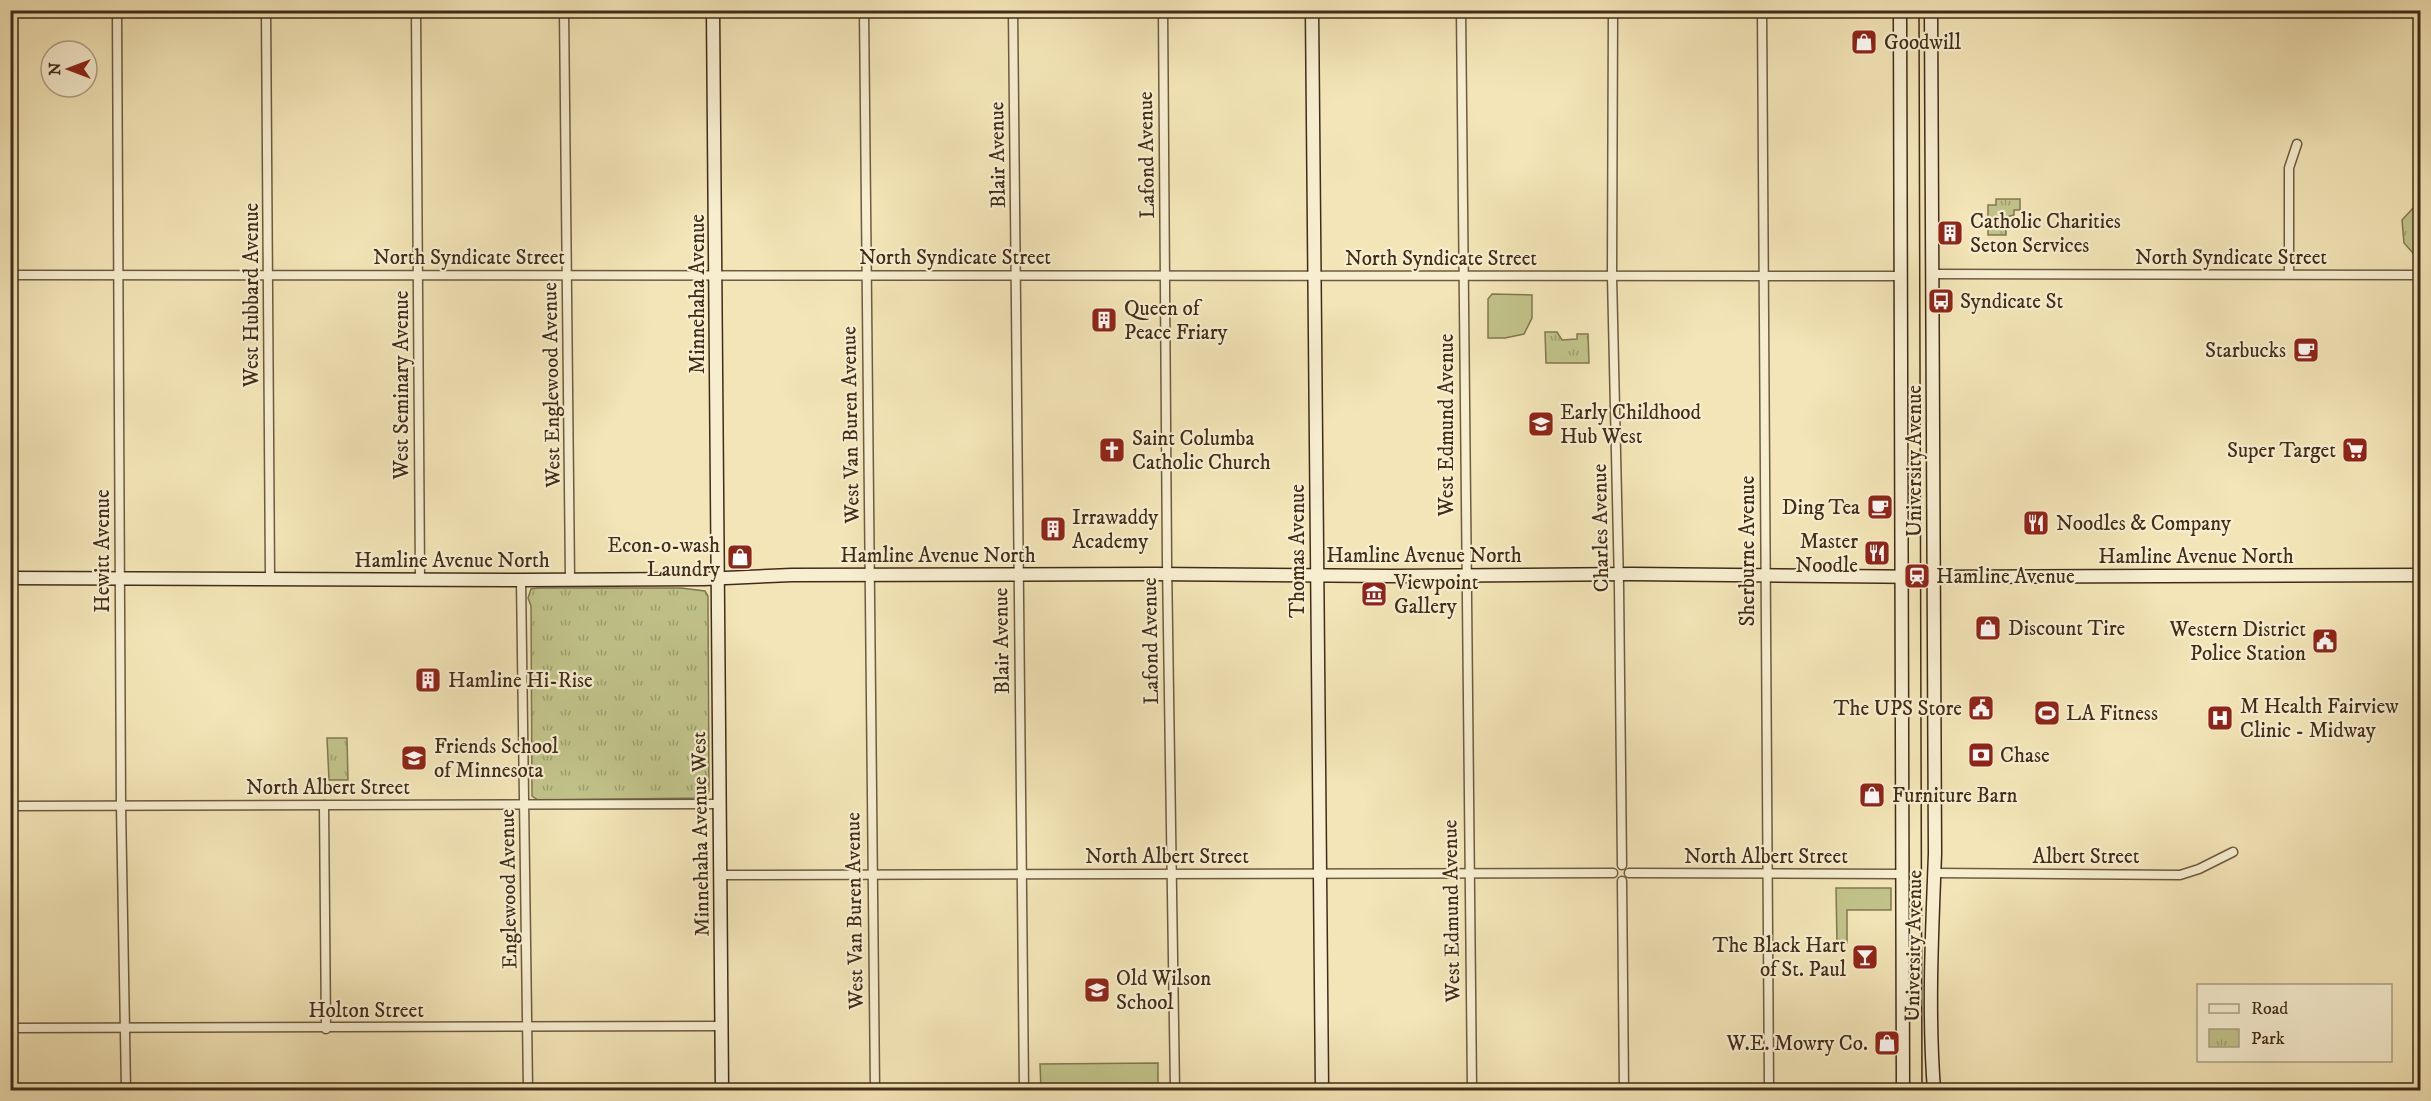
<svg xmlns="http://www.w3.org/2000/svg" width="2431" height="1101" viewBox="0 0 2431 1101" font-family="'IM FELL DW Pica',serif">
<defs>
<pattern id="park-tufts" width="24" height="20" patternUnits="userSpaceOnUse" patternTransform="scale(1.5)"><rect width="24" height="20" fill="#c1c38a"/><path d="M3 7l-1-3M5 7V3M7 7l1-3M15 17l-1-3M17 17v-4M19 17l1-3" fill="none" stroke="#9e9f70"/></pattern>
</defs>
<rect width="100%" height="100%" fill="#f3e5b7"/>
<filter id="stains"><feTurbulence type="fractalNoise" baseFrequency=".00333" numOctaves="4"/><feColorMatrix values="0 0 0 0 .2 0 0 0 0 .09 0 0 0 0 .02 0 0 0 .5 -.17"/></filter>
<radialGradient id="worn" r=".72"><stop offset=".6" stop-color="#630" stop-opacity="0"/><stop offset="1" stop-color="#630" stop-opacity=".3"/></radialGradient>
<!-- grass -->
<g fill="#c1c38a" stroke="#817852" stroke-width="1.5">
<path d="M1492 294 1532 295V318L1524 334 1505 338H1488V299Z"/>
<path d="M1836 888H1891V910H1847V943H1837Z"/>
<path d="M1158 1063V1090H1041L1040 1064Z"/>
</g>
<!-- park -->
<g fill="url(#park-tufts)" stroke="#817852" stroke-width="1.5">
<path d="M1996 199H2020V210H2014V215L2006 217V235H1988V205H1996Z"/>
<path d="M2413 208 2420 210V254L2413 253 2404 243 2402 220Z"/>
<path d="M1545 332H1557L1562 340 1577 339V334H1588L1589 363H1546Z"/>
<path d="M538 588H681L705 591 708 596 709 791 705 798 538 800 532 796 531 606 528 598 531 589Z"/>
<path d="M327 738H347L348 780H329Z"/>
</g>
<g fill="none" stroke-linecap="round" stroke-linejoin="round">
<defs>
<g id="street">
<path d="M117 10 121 806 126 1090"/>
<path d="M266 10 270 579"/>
<path d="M416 10 420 579"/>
<path d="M564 10 570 579"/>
<path d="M864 10 875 1090"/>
<path d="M1013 10 1024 1090"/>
<path d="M1163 10 1167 563 1175 1090"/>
<path d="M1461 10 1472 1090"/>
<path d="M1613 10 1612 276 1619 586 1622 865"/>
<path d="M1762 10 1769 1090"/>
<path d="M1933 274 2420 275"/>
<path d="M2289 274V168L2297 144"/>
<path d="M10 275 1900 276"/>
<path d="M521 580 528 1090"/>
<path d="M324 805 326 1029"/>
<path d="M10 806 718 804"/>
<path d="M1629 873 1902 874"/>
<path d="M1934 873 2180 875 2199 869 2233 852"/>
<path d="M720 875 1613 873"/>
<path d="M1622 881 1624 1090"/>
<path d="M10 1028 721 1026"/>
</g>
<g id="secondary">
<path d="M713 10 722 1090"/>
<path d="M1312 10 1322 1090"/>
<path d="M1900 10 1903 1090"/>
<path d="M1931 10 1935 854C1932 933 1928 1011 1934 1090"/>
<path d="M10 578 521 580 704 579 792 575 1154 574 1391 576 1632 574 1934 577 2420 575"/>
</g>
</defs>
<!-- street casing -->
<use href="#street" stroke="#6e5a40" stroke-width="11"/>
<!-- secondary casing -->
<use href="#secondary" stroke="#412c19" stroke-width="15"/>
<!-- street -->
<use href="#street" stroke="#f7eed0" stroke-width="8"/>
<!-- secondary -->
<use href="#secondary" stroke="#f7eed0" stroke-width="12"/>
<!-- tram -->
<path stroke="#412c19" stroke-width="1.5" d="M1919 10 1922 1090"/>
</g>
<!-- icons -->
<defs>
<symbol id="shop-square" viewBox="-11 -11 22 22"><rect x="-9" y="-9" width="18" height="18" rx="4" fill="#8f2418" stroke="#f7eed0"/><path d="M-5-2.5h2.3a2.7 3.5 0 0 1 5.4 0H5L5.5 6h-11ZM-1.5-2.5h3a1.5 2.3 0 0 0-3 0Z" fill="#fff"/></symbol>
<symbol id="building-square" viewBox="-11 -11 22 22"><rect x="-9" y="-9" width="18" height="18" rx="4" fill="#8f2418" stroke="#f7eed0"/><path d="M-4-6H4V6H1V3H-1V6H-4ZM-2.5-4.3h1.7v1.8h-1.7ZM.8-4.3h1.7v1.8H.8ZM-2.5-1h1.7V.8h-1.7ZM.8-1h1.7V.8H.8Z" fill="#fff"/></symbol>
<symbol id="bus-square" viewBox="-11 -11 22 22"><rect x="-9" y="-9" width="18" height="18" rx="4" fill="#8f2418" stroke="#f7eed0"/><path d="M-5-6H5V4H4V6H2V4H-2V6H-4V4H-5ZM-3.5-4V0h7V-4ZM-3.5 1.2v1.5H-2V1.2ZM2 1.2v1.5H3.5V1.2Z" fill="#fff"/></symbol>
<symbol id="cafe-square" viewBox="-11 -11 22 22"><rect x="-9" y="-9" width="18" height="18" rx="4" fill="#8f2418" stroke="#f7eed0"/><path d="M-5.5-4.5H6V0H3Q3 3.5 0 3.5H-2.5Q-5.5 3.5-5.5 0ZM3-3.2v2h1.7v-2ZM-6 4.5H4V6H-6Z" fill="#fff"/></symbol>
<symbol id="school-square" viewBox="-11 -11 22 22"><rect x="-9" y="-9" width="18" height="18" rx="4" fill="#8f2418" stroke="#f7eed0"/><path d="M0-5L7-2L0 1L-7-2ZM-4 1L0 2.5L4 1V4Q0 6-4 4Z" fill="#fff"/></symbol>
<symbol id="church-square" viewBox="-11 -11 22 22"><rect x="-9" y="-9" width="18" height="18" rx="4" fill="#8f2418" stroke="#f7eed0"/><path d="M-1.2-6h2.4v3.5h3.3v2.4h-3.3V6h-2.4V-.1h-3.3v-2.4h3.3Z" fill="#fff"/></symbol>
<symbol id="supermarket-square" viewBox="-11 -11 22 22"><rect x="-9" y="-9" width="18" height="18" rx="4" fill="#8f2418" stroke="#f7eed0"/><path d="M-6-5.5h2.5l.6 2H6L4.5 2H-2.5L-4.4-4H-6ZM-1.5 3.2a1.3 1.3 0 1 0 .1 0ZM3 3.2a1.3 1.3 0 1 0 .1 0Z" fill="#fff"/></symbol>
<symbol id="restaurant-square" viewBox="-11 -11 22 22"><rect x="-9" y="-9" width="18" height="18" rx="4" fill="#8f2418" stroke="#f7eed0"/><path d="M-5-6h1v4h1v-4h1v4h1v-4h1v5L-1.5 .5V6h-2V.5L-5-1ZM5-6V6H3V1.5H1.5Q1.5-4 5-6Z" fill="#fff"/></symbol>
<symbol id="station-square" viewBox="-11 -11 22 22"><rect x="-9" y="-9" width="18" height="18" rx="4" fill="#8f2418" stroke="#f7eed0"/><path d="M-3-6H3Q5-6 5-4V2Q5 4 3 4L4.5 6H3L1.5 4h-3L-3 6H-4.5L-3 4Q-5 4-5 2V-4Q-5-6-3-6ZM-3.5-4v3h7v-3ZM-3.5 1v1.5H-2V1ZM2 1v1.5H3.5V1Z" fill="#fff"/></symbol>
<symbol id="museum-square" viewBox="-11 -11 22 22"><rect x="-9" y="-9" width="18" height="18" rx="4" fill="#8f2418" stroke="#f7eed0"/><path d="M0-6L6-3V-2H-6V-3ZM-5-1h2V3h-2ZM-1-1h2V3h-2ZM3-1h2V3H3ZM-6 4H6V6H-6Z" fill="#fff"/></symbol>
<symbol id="civic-square" viewBox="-11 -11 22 22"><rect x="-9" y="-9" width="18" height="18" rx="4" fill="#8f2418" stroke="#f7eed0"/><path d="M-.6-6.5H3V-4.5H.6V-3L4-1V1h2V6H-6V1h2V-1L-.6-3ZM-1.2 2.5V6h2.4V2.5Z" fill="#fff"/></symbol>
<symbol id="stadium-square" viewBox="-11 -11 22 22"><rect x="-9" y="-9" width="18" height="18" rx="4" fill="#8f2418" stroke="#f7eed0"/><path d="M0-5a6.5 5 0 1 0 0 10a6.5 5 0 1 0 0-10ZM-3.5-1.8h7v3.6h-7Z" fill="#fff"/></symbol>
<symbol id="hospital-square" viewBox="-11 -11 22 22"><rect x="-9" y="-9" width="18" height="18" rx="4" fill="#8f2418" stroke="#f7eed0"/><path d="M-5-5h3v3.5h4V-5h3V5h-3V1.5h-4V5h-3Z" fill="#fff"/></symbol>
<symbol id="bank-square" viewBox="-11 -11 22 22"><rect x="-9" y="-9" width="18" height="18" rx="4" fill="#8f2418" stroke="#f7eed0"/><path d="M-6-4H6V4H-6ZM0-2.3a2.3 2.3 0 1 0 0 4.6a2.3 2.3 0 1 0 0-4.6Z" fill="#fff"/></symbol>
<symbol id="bar-square" viewBox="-11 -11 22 22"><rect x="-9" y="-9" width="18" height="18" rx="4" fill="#8f2418" stroke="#f7eed0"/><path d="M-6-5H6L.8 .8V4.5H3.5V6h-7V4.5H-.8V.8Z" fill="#fff"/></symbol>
</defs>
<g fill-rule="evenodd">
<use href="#shop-square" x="1849" y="27" width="30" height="30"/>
<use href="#building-square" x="1935" y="218" width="30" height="30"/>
<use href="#bus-square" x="1926" y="286" width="30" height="30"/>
<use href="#building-square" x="1089" y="305" width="30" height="30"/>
<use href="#cafe-square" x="2291" y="335" width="30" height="30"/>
<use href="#school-square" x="1526" y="409" width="30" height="30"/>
<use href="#church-square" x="1097" y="435" width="30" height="30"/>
<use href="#supermarket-square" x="2340" y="435" width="30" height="30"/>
<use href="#cafe-square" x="1865" y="492" width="30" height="30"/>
<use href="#restaurant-square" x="2021" y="508" width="30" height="30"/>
<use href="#building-square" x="1038" y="514" width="30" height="30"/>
<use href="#restaurant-square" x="1862" y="538" width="30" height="30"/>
<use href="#shop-square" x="725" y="542" width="30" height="30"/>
<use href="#station-square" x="1902" y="561" width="30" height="30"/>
<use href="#museum-square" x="1359" y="579" width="30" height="30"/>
<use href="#shop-square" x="1973" y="613" width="30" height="30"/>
<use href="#civic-square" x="2310" y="626" width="30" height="30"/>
<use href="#building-square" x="413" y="665" width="30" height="30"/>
<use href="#civic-square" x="1966" y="693" width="30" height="30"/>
<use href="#stadium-square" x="2032" y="698" width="30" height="30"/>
<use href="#hospital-square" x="2205" y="703" width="30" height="30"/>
<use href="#bank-square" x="1966" y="740" width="30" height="30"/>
<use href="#school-square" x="399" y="743" width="30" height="30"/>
<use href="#shop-square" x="1857" y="780" width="30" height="30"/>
<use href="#bar-square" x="1850" y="942" width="30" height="30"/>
<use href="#school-square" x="1082" y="975" width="30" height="30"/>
<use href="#shop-square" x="1872" y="1028" width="30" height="30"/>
</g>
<g text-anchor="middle" stroke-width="4.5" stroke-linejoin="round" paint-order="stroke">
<!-- poi labels -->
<g font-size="21" fill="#412c19" stroke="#f7eed0" text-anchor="start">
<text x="1884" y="49">Goodwill</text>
<text x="1970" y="228">Catholic Charities<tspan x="1970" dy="24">Seton Services</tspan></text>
<text x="1960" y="308">Syndicate St</text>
<text x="1124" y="315">Queen of<tspan x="1124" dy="24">Peace Friary</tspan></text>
<text x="2286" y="357" text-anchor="end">Starbucks</text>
<text x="1560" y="419">Early Childhood<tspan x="1560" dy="24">Hub West</tspan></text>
<text x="1132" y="445">Saint Columba<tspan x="1132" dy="24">Catholic Church</tspan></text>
<text x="2336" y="457" text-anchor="end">Super Target</text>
<text x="1860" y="514" text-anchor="end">Ding Tea</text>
<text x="1072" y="524">Irrawaddy<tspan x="1072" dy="24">Academy</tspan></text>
<text x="2056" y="530">Noodles &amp; Company</text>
<text x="1858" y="548" text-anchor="end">Master<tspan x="1858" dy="24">Noodle</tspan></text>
<text x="720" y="552" text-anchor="end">Econ-o-wash<tspan x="720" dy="24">Laundry</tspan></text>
<text x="1936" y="583">Hamline Avenue</text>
<text x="1394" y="589">Viewpoint<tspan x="1394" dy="24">Gallery</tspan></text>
<text x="2008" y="635">Discount Tire</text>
<text x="2306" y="636" text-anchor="end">Western District<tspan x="2306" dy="24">Police Station</tspan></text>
<text x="448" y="687">Hamline Hi-Rise</text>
<text x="2240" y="713">M Health Fairview<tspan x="2240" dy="24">Clinic - Midway</tspan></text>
<text x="1962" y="715" text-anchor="end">The UPS Store</text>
<text x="2066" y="720">LA Fitness</text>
<text x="434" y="753">Friends School<tspan x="434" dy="24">of Minnesota</tspan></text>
<text x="2000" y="762">Chase</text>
<text x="1892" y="802">Furniture Barn</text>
<text x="1846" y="952" text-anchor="end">The Black Hart<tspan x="1846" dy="24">of St. Paul</tspan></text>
<text x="1116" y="985">Old Wilson<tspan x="1116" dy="24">School</tspan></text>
<text x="1868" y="1050" text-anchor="end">W.E. Mowry Co.</text>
</g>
<!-- street labels -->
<g font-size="21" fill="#412c19" stroke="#f7eed0">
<text transform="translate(997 155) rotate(-91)" y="7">Blair Avenue</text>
<text transform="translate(1146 155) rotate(-91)" y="7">Lafond Avenue</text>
<text x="469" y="264">North Syndicate Street</text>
<text x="955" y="264">North Syndicate Street</text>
<text x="2231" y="264">North Syndicate Street</text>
<text x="1441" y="265">North Syndicate Street</text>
<text transform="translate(697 294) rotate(-90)" y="7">Minnehaha Avenue</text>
<text transform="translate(251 295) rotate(-90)" y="7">West Hubbard Avenue</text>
<text transform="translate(401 385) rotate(-90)" y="7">West Seminary Avenue</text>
<text transform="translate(551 385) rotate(-91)" y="7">West Englewood Avenue</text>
<text transform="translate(850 425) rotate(-91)" y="7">West Van Buren Avenue</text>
<text transform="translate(1446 425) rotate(-90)" y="7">West Edmund Avenue</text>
<text transform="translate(1914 461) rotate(-90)" y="7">University Avenue</text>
<text transform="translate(1600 528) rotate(-91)" y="7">Charles Avenue</text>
<text transform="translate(102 551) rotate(-90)" y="7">Hewitt Avenue</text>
<text transform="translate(1297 551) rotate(-90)" y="7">Thomas Avenue</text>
<text transform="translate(1747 551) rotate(-90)" y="7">Sherburne Avenue</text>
<text x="938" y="562">Hamline Avenue North</text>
<text x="1424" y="562">Hamline Avenue North</text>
<text x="2196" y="563">Hamline Avenue North</text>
<text x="452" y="567">Hamline Avenue North</text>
<text transform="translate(1001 641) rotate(-91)" y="7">Blair Avenue</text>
<text transform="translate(1150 641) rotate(-91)" y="7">Lafond Avenue</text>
<text x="328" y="794">North Albert Street</text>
<text transform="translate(700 834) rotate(-91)" y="7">Minnehaha Avenue West</text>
<text x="1167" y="863">North Albert Street</text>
<text x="1766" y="863">North Albert Street</text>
<text x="2086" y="863">Albert Street</text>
<text transform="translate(508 889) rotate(-91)" y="7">Englewood Avenue</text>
<text transform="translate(854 911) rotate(-91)" y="7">West Van Buren Avenue</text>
<text transform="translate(1451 911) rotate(-91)" y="7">West Edmund Avenue</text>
<text transform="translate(1913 946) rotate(-89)" y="7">University Avenue</text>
<text x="366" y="1017">Holton Street</text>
</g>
</g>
<!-- margin -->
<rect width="2431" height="1101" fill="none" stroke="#f3e5b7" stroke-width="36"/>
<rect x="12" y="12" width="2407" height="1077" fill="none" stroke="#412c19" stroke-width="3"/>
<rect x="18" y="18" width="2395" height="1065" fill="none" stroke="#412c19" stroke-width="1.5"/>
<!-- legend -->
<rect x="2197" y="984" width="195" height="78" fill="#f7eed0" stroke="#aea087" stroke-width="1.5"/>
<rect x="2209" y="1004" width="30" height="9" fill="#f7eed0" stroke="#aea087" stroke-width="1.5"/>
<text x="2251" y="1014" font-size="18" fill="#412c19">Road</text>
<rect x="2209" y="1029" width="30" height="18" fill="url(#park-tufts)" stroke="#aea087" stroke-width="1.5"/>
<text x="2251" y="1044" font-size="18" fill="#412c19">Park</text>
<!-- north arrow -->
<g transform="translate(69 69) rotate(270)"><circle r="28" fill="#f7eed0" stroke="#aea087" stroke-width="1.5"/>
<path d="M0-4.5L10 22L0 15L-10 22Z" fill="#8f2418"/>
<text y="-9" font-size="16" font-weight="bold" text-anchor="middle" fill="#412c19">N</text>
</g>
<rect width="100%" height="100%" filter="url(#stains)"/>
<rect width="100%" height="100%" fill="url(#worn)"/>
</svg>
